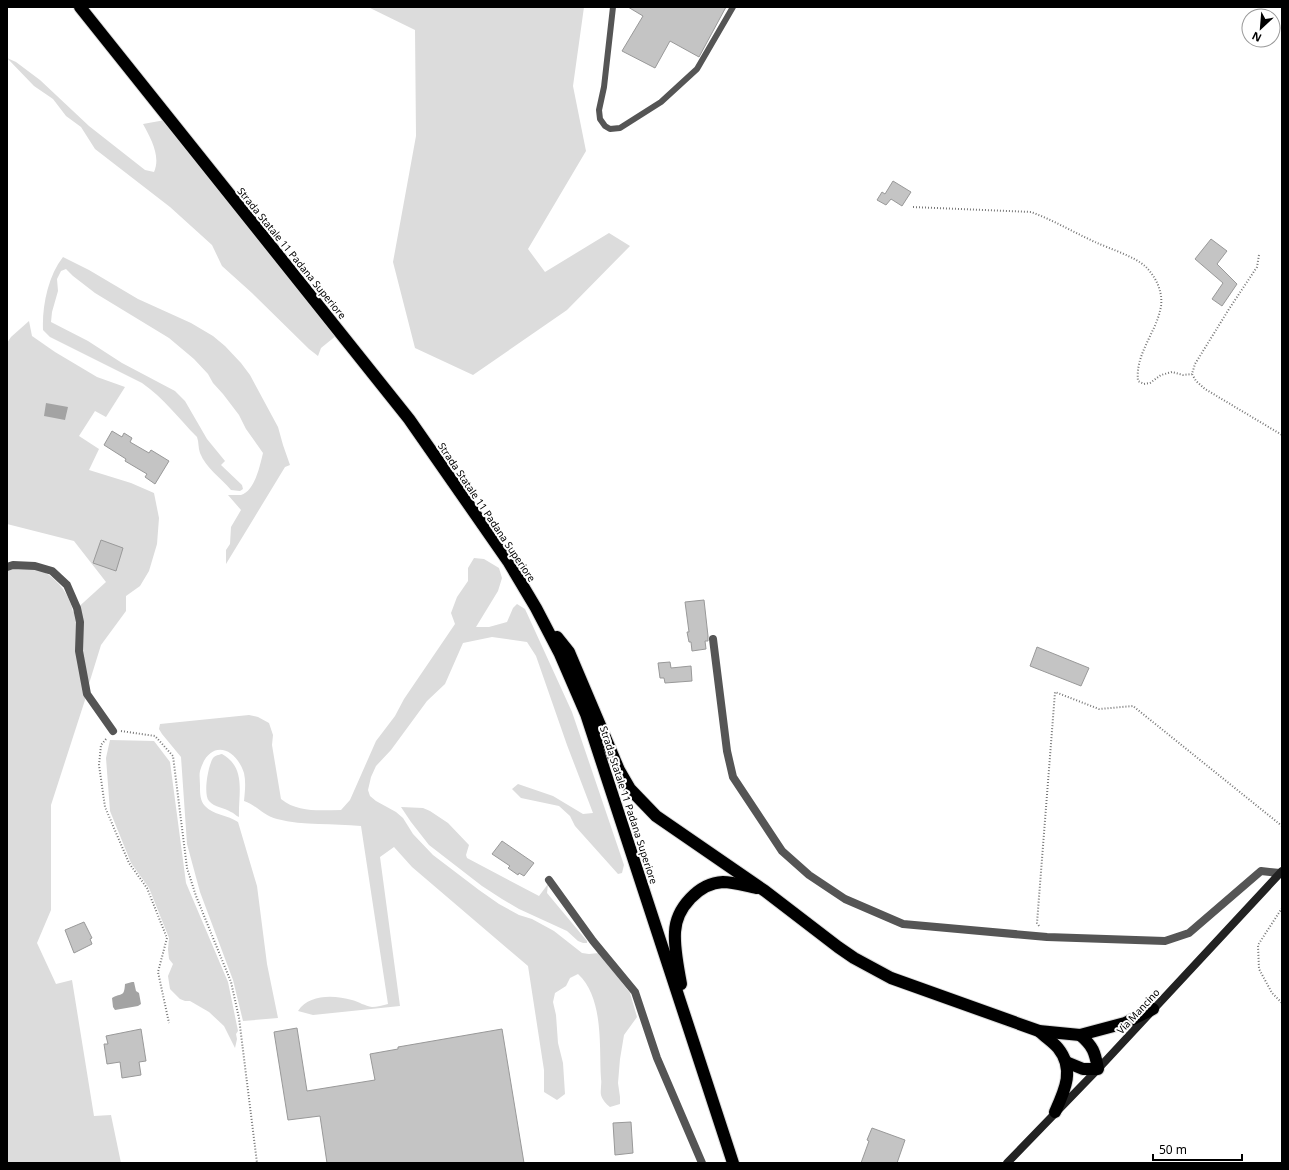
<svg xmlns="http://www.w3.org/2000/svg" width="1289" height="1170" viewBox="0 0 1289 1170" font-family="'Noto Sans',sans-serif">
<rect width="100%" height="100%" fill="#fff"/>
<!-- green -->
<g fill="#dcdcdc">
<path d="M368 7H584L573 86 586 151 528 249 545 272 609 233 630 246 567 310 473 375 415 348 393 262 416 136 415 30Z"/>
<path d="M7 58 16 62 40 80 89 126 145 170 154 172C161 156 151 139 143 124L165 120 337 335 321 348 318 356 309 349 252 293 222 266 212 245 170 207 95 149 81 127 66 116 53 99 34 86Z"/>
<path d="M63 257 89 270 138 299 191 323 213 336 225 346 241 363 250 375 278 427 283 445 290 465 285 467 226 564V550L230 544 231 527 241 510 228 495C232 495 237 495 241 495 255 491 260 465 263 453L246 429 239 415 223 394 213 383 208 374 194 359 169 338 95 293 73 276 66 269 61 271 57 279 58 291 52 312 51 322 88 341 122 363 175 391 185 401 207 439 225 461 221 465 242 485 243 489 240 491 231 490C221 478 206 468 200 453 198 448 199 442 197 437 179 419 164 398 142 383L50 337 43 330C42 306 48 276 63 257Z"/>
<path d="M29 321 32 336 55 352 97 377 125 387 106 417 95 411 79 436 99 449 89 470 131 483 154 493 159 518 157 544 149 571 140 586 126 596V611L101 645 88 687 85 700 51 805V910L37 943 56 984 72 980 94 1116 111 1115 121 1163H7V570C15 568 37 568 44 572 59 580 70 596 73 612L106 582 74 541 7 524V343L11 337Z"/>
<path d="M474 558 484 559 499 568 502 578 498 591 476 627H489L507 622 513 608 517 604 525 609 572 712 624 865 622 873 618 874 575 826 570 816 559 806 521 798 512 789 518 784 553 796 583 814 593 813 567 745 536 656 527 642 492 637 463 643 445 684 427 701 391 750 376 766 371 777 368 790 370 796 376 801 396 812 403 818 413 834 433 855 479 890 499 904 519 915 532 919 554 931 582 953 589 954 599 953 630 993 637 1017 624 1035 620 1059 618 1083 620 1097V1104L610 1107C606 1104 602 1099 601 1095 600 1090 602 1084 601 1079 599 1046 604 998 578 974L570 978 566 986 555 993 553 1002 556 1015 558 1043 563 1063 565 1094 557 1100 544 1092V1070L528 966 412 867 394 847 380 857 400 1006 313 1015 298 1011C309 994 334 995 352 1000 359 1002 365 1006 372 1007 377 1007 383 1005 388 1004L361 826C333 823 304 826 277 819 264 816 256 805 244 801 245 791 246 782 244 773 235 746 209 739 200 771 199 775 200 781 200 786 200 793 200 801 205 806 213 815 228 815 238 822L257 886 267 964 278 1018 243 1021 233 980 200 892 187 844 181 757 162 734 159 729 160 724 249 715 258 717 269 723 273 735 272 745 281 799C298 813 320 810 341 810L350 800 376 741 395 716 404 699 455 624 451 613 457 597 468 581V568Z"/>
<path d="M110 740 154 741 170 762 186 883 228 982 238 1031 236 1034 237 1039 235 1048 224 1026 209 1012 190 1001H185L180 999 170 989 168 976 173 964 169 959 168 949 169 938 149 888 131 863 110 811 106 758Z"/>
<path d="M222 754C247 768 238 794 239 817 236 816 234 813 231 812 224 807 215 808 209 801 203 794 208 766 213 758 216 755 218 755 222 754Z"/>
<path d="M401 807 423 808 430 811 448 823 469 845 466 855 467 858 539 896 548 884 547 893 587 941V943H583L578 941 567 931 519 909 502 899 482 886 429 845 411 822Z"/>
</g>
<!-- water -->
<g fill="#a3a3a3">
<path d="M46 403 68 407 65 420 44 416Z"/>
<path d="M132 982H134L136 991 139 993 141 1004 138 1006 115 1010 113 1007 112 998C122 992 124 998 125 984Z"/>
</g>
<!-- building -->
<g fill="#c4c4c4" stroke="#999">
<path d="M628 7H726L699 57 670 41 655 68 622 51 643 16Z"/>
<path d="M893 181 911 192 902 206 891 199 886 205 877 200 882 192 885 194Z"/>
<path d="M1211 239 1227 251 1217 264 1237 284 1222 306 1212 299 1223 283 1195 259Z"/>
<path d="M112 431 122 437 124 433 132 438 130 442 149 453 151 450 169 461 155 484 145 477 147 474 125 461 126 459 104 445Z"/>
<path d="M101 540 123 548 116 571 93 563Z"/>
<path d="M704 600 708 636V641H705L706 649 692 651 691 642H689L687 632H689L685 602Z"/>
<path d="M1037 647 1089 668 1081 686 1030 666Z"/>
<path d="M670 662 671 668 691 666 692 681 665 683 664 678H660L658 663Z"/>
<path d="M502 841 534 863 524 876 519 873 518 875 508 868 510 866 492 854Z"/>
<path d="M84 922 92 938 90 939 92 944 74 953 65 930Z"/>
<path d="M297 1028 307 1091 375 1080 370 1054 398 1049V1047L502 1029 524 1163H327L320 1116 288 1120 274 1032Z"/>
<path d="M141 1029 146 1061 139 1062 141 1075 122 1078 120 1062 107 1064 104 1044H108L106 1036Z"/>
<path d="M631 1122 633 1153 615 1155 613 1123Z"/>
<path d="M872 1128 905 1140 897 1163H861L869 1141 867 1140Z"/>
</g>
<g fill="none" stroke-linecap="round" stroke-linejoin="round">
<defs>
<g id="highway">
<path d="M80 7 409 419 508 561 536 608 560 654 586 714 733 1163"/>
<path d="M557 637 569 652 619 770 630 789 656 816 765 891 838 947 854 958 891 978 1039 1031 1080 1035 1125 1023 1153 1009"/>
<path d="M681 984C678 967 674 949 675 932 676 908 699 883 723 882 734 882 746 886 757 888"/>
<path d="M1039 1031C1045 1037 1053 1042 1058 1048 1075 1069 1065 1090 1055 1112"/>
<path d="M1066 1062 1083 1069H1098C1095 1052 1093 1046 1080 1035"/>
</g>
</defs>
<!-- highway casing -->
<use href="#highway" stroke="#dbdbdb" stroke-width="14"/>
<!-- path -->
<g stroke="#777" stroke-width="2" stroke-dasharray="1 2" stroke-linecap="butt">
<path d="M913 207 1031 212C1053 220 1073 232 1095 242 1110 249 1134 256 1146 267 1156 277 1163 292 1161 306 1157 332 1135 353 1138 381L1144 384 1150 383 1161 375 1172 372 1183 375 1192 374"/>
<path d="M1259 255 1257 267 1229 309 1195 364 1192 374 1196 381 1205 389 1282 435"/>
<path d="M121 731 155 736 173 756 187 868 196 896 231 982 239 1018 257 1163"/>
<path d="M106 739 101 745 99 765 105 807 129 863 147 888 167 938 158 972 169 1023"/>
<path d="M1282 908 1258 945 1259 969 1272 993 1282 1003"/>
<path d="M1039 926 1037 923 1055 692 1099 709 1133 706 1282 826"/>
</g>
<!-- lane -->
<path stroke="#555" stroke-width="6" d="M613 7 604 87 599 110 600 119 605 126 610 129 620 128 661 102 697 69 733 7"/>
<!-- street -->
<g stroke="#555" stroke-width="8">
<path d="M7 567 13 565 35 566 52 571 67 585 77 608 80 622 79 651 87 694 113 731"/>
<path d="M713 639 727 751 733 777 782 851 809 875 845 899 903 924 1047 937 1165 941 1189 933 1261 871 1280 873"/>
<path d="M549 880 593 941 635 992 657 1058 702 1163"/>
</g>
<!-- secondary -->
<path stroke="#222" stroke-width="8" d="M1007 1163 1098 1069 1282 871"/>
<!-- highway -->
<use href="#highway" stroke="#000" stroke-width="12"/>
</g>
<g text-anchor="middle" stroke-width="4" stroke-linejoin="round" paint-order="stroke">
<!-- street labels -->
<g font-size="10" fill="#000" stroke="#fff">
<text transform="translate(292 253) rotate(51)" y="4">Strada Statale 11 Padana Superiore</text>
<text transform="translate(487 512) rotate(56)" y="4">Strada Statale 11 Padana Superiore</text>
<text transform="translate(629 805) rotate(72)" y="4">Strada Statale 11 Padana Superiore</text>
<text transform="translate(1138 1011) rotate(-47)" y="4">Via Mancino</text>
</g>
</g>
<!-- border -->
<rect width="1289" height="1170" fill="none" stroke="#000000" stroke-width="16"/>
<!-- north arrow -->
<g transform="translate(1261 28) rotate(206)"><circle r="19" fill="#ffffff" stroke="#999999"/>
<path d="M0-3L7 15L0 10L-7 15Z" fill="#000000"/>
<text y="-6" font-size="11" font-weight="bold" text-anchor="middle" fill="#000000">N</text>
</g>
<!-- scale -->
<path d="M1153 1154v6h89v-6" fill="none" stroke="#000000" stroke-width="2"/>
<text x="1159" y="1154" font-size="12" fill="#000000" stroke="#ffffff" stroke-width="3" paint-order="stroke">50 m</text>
</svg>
